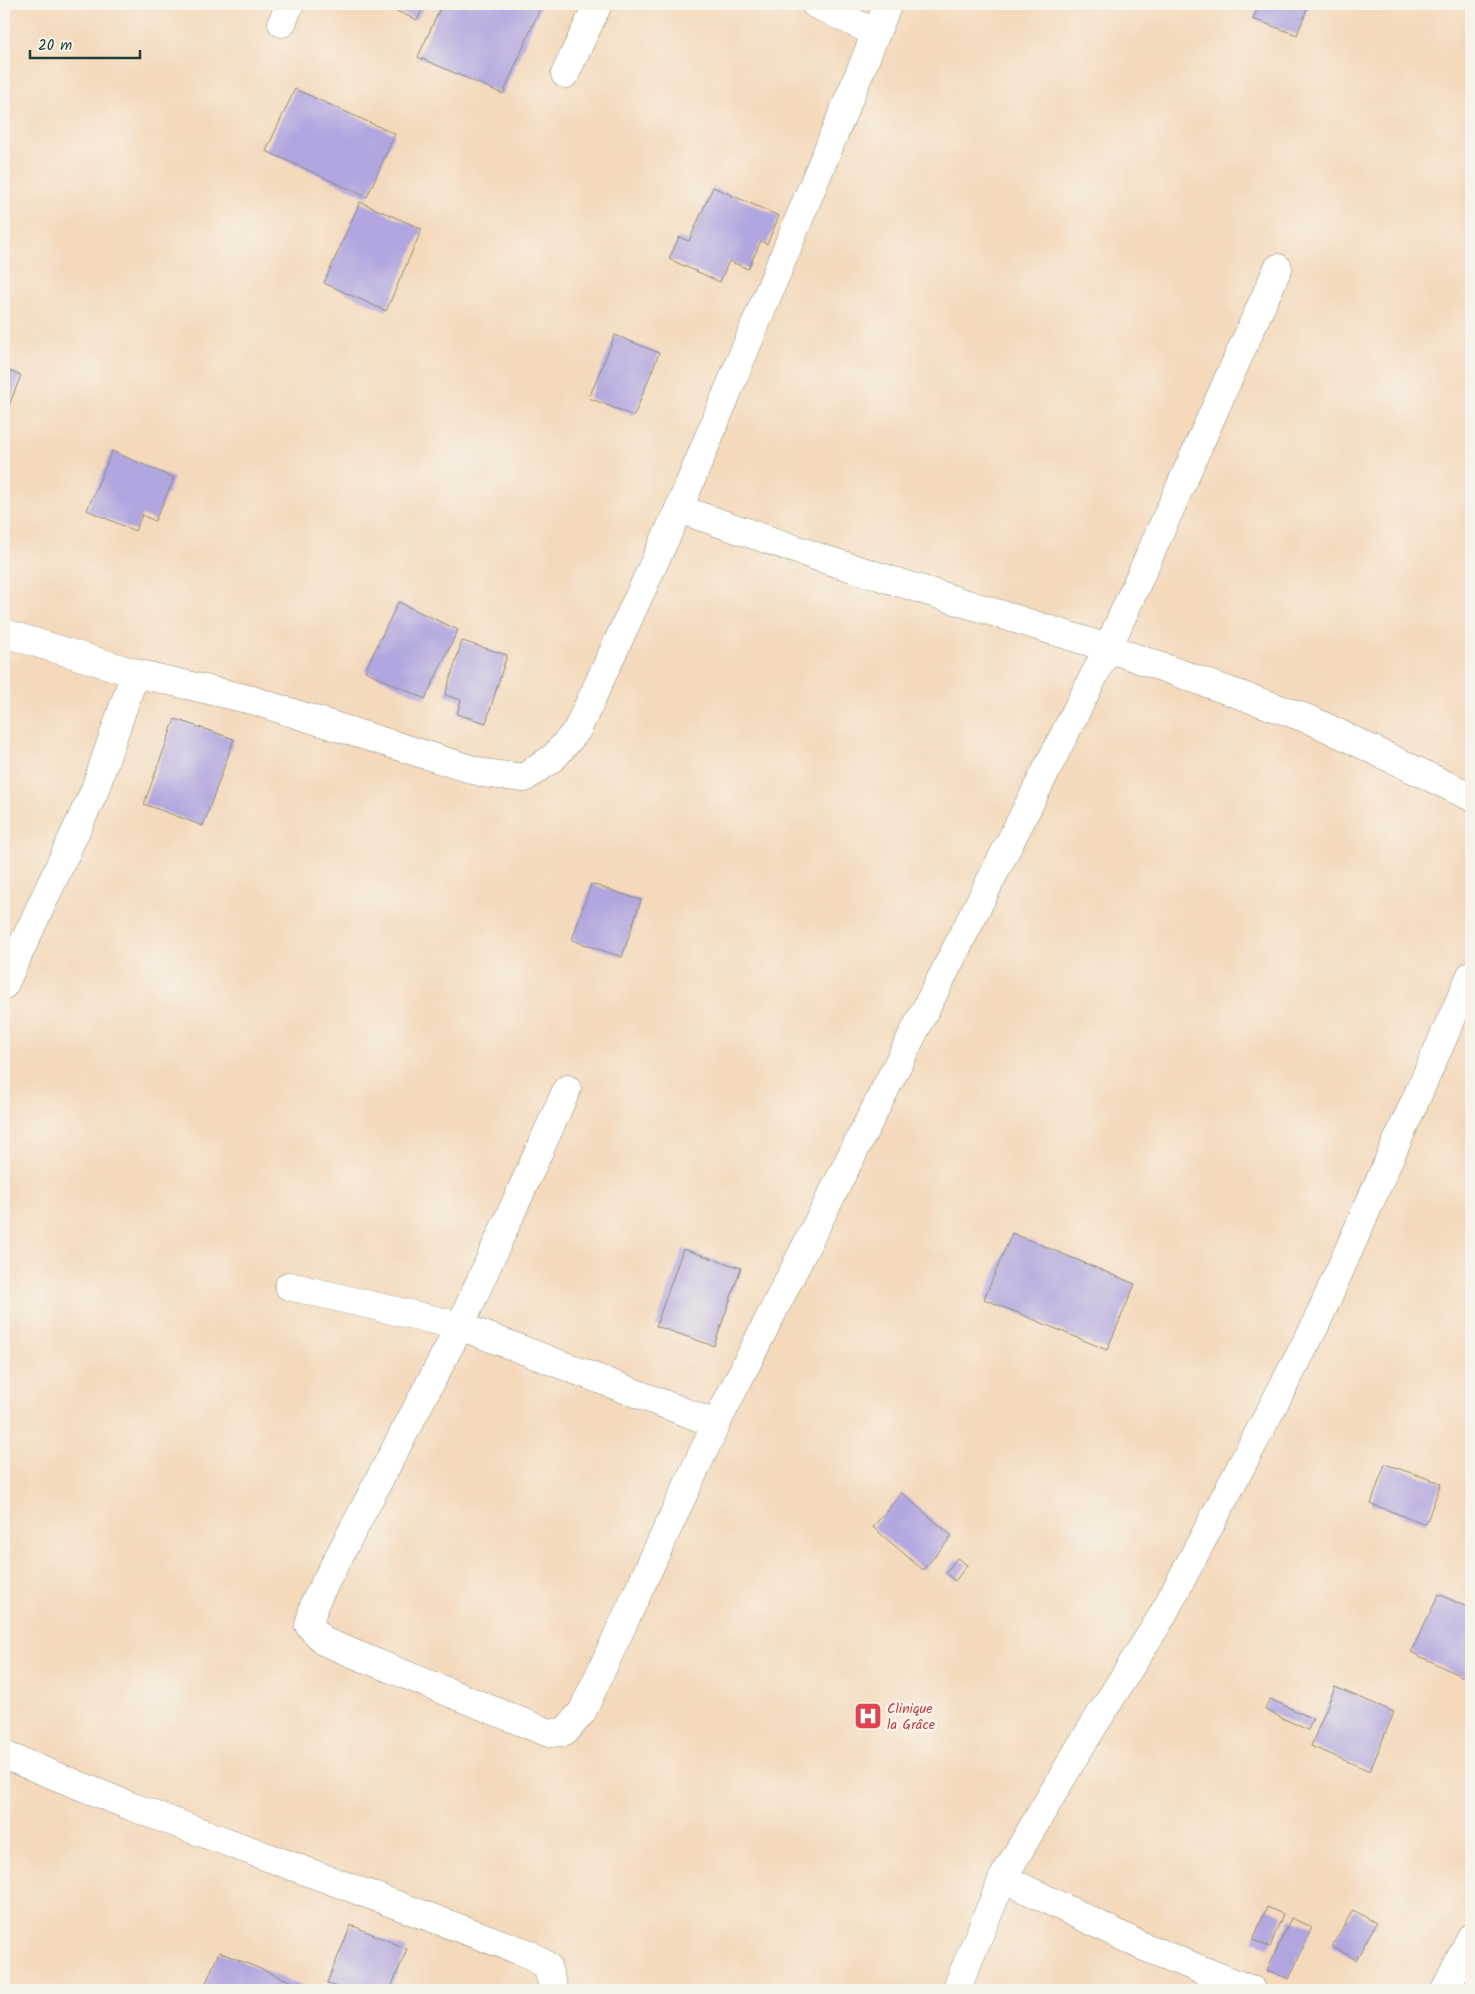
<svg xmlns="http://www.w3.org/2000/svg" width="1475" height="1994" viewBox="0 0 1475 1994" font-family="Kalam,sans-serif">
<rect width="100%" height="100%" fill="#f7f3e8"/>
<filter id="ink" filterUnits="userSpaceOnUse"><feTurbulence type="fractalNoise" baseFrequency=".02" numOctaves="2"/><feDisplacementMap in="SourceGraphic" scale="10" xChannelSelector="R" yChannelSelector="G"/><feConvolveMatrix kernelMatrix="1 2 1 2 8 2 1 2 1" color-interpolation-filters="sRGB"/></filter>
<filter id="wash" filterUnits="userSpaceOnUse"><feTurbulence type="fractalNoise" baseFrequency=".0096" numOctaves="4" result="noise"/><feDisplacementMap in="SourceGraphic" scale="20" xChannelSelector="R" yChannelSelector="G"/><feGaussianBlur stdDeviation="1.12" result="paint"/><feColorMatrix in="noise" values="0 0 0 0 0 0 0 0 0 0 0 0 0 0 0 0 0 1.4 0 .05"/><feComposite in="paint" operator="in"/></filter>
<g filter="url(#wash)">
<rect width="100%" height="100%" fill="#f4d9bb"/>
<g id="blocks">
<!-- building -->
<g fill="#b1a6df">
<path d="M381 4H425L417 20Z"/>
<path d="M442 4H542L503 94 418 57Z"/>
<path d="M1259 4H1309L1297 35 1253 19Z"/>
<path d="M295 89 395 134 367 197 266 151Z"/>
<path d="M713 187 779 216 767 244 761 241 748 269 729 261 720 282 669 259 679 237 689 241Z"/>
<path d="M360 202 422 229 386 311 324 283Z"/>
<path d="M615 335 659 353 634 416 589 398Z"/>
<path d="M4 369 21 375 8 408 4 406Z"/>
<path d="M112 451 174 478 155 521 142 515 135 531 87 510Z"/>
<path d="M398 602 458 630 425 699 365 671Z"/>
<path d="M462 641 507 655 486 723 457 714 461 700 445 695Z"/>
<path d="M175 719 234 739 203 826 144 804Z"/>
<path d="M591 884 641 900 622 957 572 940Z"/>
<path d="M1012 1233 1135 1284 1107 1350 984 1299Z"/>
<path d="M683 1249 741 1268 714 1346 656 1326Z"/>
<path d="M1385 1464 1441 1483 1426 1524 1371 1504Z"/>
<path d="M902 1493 952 1536 923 1570 873 1527Z"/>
<path d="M957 1558 967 1565 955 1581 946 1573Z"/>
<path d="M1439 1594 1471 1609V1660L1463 1677 1411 1652Z"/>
<path d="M1335 1687 1394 1712 1370 1771 1311 1746Z"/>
<path d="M1270 1699 1313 1719 1308 1730 1265 1710Z"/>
<path d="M1267 1907 1283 1914 1270 1947 1253 1940Z"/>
<path d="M1353 1910 1376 1923 1356 1960 1332 1946Z"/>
<path d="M1291 1918 1312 1927 1289 1979 1267 1970Z"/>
<path d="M351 1925 407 1949 390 1990H343L327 1983Z"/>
<path d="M219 1952 312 1990H203Z"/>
</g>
</g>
</g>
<g filter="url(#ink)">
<use href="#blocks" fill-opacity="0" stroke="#8a8b78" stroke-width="1"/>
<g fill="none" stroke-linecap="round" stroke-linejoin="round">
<defs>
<g id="street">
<path d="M815 4 876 33"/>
<path d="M282 23 290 4"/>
<path d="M565 74 598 4"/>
<path d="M679 509 824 559 1108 648 1311 720 1471 797"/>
<path d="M4 633 135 673 252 700 483 773 524 778 554 757 577 730 679 509 888 4"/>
<path d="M4 985 94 792 135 673"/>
<path d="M567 1089 460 1326 315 1602 309 1625 325 1642 549 1733 565 1732 582 1712 716 1424 1108 648 1278 268"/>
<path d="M289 1286 460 1326 716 1424"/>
<path d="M4 1755 130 1806 529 1954 547 1966 553 1987 552 1990"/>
<path d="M1003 1878 1142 1946 1252 1990"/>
<path d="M956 1990 1003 1878 1077 1752 1161 1618 1314 1328 1471 975"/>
<path d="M1445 1990 1471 1937"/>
</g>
</defs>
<!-- street casing -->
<use href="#street" stroke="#8a8b78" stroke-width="29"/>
<!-- street -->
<use href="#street" stroke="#fff" stroke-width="28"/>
</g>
</g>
<!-- icons -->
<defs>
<symbol id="hospital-square" viewBox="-11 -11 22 22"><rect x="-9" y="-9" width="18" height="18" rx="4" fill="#e0444e" stroke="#f7f3e8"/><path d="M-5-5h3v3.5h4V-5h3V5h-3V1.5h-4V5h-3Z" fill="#fff"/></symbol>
</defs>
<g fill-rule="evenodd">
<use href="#hospital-square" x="852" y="1700" width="32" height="32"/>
</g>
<g text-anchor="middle" stroke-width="5" stroke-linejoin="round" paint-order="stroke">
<!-- health labels -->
<g font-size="14" fill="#be3a42" stroke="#f7f3e8" text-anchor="start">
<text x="887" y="1713">Clinique<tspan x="887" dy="16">la Grâce</tspan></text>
</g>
</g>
<!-- margin -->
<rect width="1475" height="1994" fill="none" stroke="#f7f3e8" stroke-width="20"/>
<!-- scale -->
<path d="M30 50v8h110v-8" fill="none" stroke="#1f3d34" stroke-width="2.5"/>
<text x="38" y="50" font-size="15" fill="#1f3d34" stroke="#f7f3e8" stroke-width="4" paint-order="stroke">20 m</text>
</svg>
